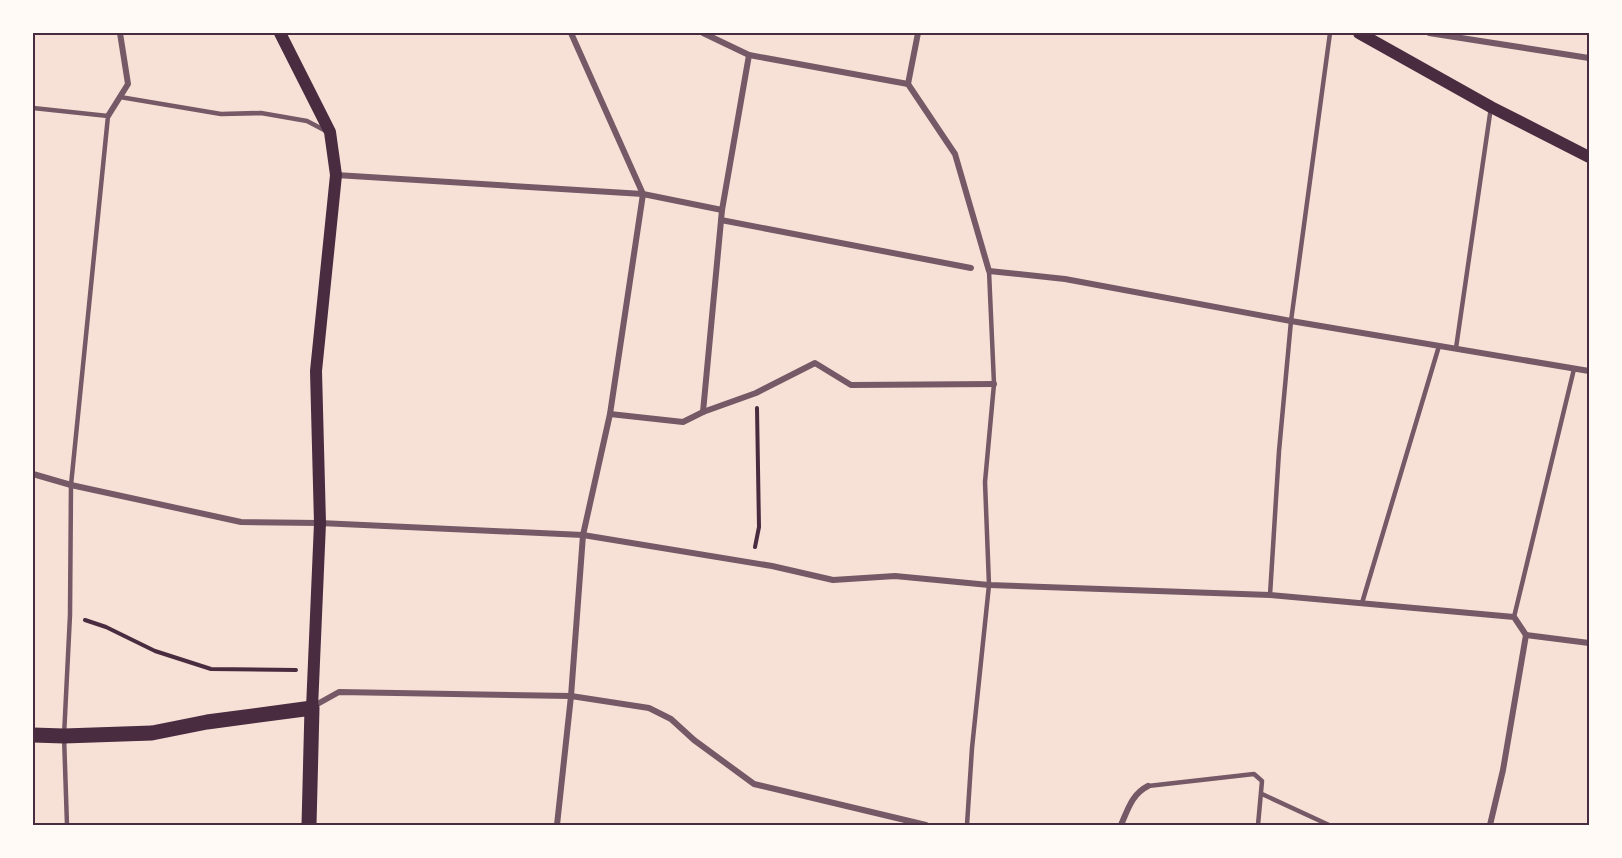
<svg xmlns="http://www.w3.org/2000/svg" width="1622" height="858" viewBox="0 0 1622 858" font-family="Inter,sans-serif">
<rect width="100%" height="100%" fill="#f7e1d7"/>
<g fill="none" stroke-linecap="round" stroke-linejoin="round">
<!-- path -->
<g stroke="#4a2c40" stroke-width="4">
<path d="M755 547 759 527 757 408"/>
<path d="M85 620 106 627 155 651 211 669 296 670"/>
</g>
<!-- service -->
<g stroke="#755966" stroke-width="4.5">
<path d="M120 97 221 114 261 113 307 121 326 131"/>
<path d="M33 108 108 116 71 485 70 615 64 736 67 825"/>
<path d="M1456 348 1491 107"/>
<path d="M1270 595 1279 451 1291 321 1330 33"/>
<path d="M1362 603 1439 346"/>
<path d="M1514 617 1574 369"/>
<path d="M1148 786 1254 774 1262 781 1258 825"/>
<path d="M1262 794 1329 825"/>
<path d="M967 825 972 748 989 585 985 482 994 384 989 271"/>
</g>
<!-- minor -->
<g stroke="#755966" stroke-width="6">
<path d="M703 33 749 55 908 84"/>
<path d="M1429 33 1589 58"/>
<path d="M908 84 955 154 989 271 1065 279 1291 321 1589 371"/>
<path d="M908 84 918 33"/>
<path d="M108 116 128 84 120 33"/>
<path d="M336 175 643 194 722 210"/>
<path d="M721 220 971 268"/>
<path d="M703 412 722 210 749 55"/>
<path d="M610 414 683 422 703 412 756 393 815 363 851 385 994 384"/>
<path d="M33 474 71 485 241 522 320 523 583 535 772 566 833 580 895 576 989 585 1270 595 1514 617 1526 635 1589 643"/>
<path d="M312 707 339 692 571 696 649 708 671 719 694 740 754 784 926 825"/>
<path d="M557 825 571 696 583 535 610 414 643 194 571 33"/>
<path d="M1121 825C1128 809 1132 794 1148 786"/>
<path d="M1490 825 1503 770 1526 635"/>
</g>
<!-- secondary -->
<g stroke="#4a2c40" stroke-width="12">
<path d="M280 33 330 132 336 175 316 371 320 523 312 708"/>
<path d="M1359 33 1491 107 1589 157"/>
</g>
<!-- primary -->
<path stroke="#4a2c40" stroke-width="15" d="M33 735 64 736 152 733 207 722 312 708 309 825"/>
</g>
<!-- border -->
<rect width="1622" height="858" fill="none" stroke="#fffaf5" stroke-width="69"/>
<rect x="34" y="34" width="1554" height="790" fill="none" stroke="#4a2c40" stroke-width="2"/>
</svg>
